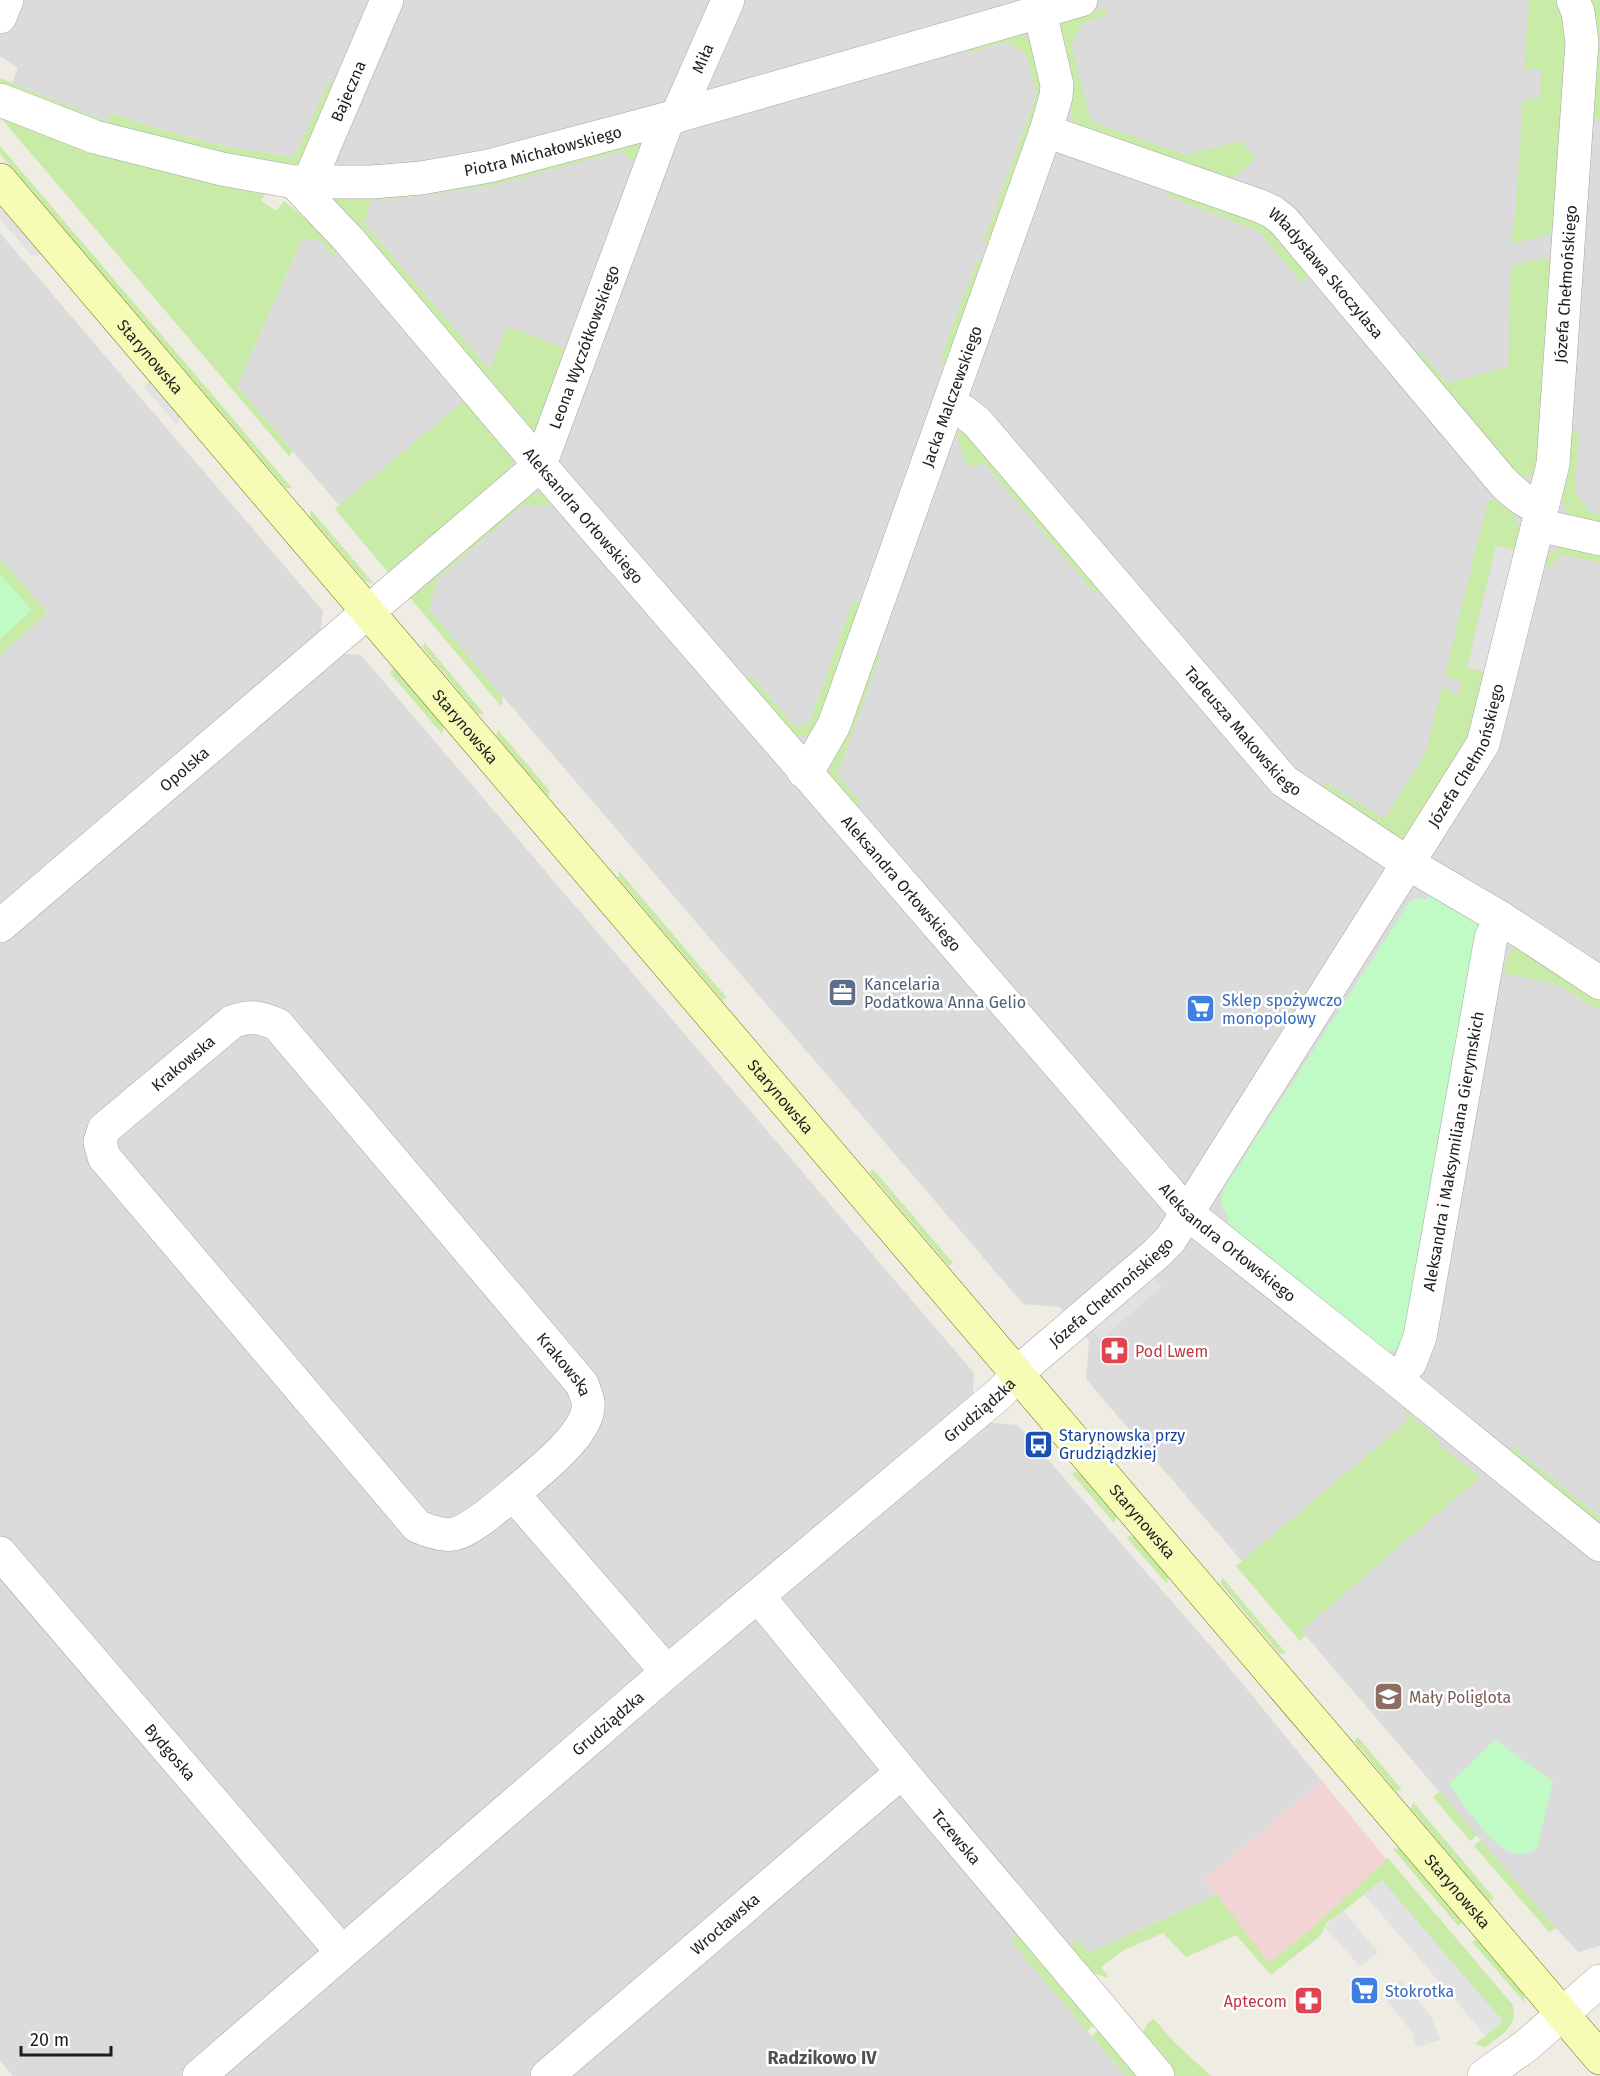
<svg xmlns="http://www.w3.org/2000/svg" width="1600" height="2076" viewBox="0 0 1600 2076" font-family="'Fira Sans',sans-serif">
<rect width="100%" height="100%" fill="#efece4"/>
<!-- residential -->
<g fill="#dcdbdb">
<path d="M0 0H1600V1946L1578 1952 1555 1927 1086 1379 1089 1341 1060 1307 1023 1304 237 386 302 239 320 240 372 200 335 163 227 147 152 127 111 113 107 123 12 83 18 68 0 56Z"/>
<path d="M0 233 323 611 320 637 336 653 361 655 974 1373 973 1398 992 1423 1018 1425 1228 1666 1322 1781 1204 1880 1217 1895 1082 1956 1038 1973 1126 2076H13L0 2061V655L48 613 0 558Z"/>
</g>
<!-- commercial -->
<path fill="#f1d4d3" d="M1322 1781 1387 1860 1318 1923 1269 1963 1204 1880Z"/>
<!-- grass -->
<g fill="#c8eba8">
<path d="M1529 0H1559L1570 33 1558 226 1547 235 1511 244 1516 204 1523 99 1540 98 1541 69 1524 71Z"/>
<path d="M1586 0H1600V118H1589Z"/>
<path d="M1105 9 1107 15 1083 23 1071 44 1091 121 1185 155 1240 141 1256 159 1227 183 1075 125 1071 118V98L1058 30C1066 14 1089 13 1105 9Z"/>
<path d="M1019 34 1030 40 1045 87 993 245 983 242 1037 94 1026 54 1006 42 966 53 964 46Z"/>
<path d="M0 78 107 122 111 113 152 127 227 147 294 157 329 81 338 85 299 164 291 168 100 126 0 86Z"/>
<path d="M0 117 269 190 261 200 276 211 284 201 307 220 312 219 342 247 333 256 320 240 302 239 237 386 293 451 289 456Z"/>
<path d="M639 142 642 147 641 163 631 160 622 151 490 186 403 198 372 200 364 223 490 370 507 326 572 351 542 431 527 433 327 194Z"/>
<path d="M0 146 292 488H286L258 456 0 154Z"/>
<path d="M1170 187 1260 218 1312 273 1301 282 1259 231 1167 196Z"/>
<path d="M1543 258 1553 260 1537 472 1525 477 1518 476 1410 356 1418 349 1447 383 1508 367 1511 266Z"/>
<path d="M977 260 987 263 951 363 940 360Z"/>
<path d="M467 398 513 450V467L391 576 335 509Z"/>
<path d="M1567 430 1579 431 1575 492 1591 513 1600 514V530L1567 515 1562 501Z"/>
<path d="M961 433 966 434 1104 588 1096 594 984 463 968 467 956 434Z"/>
<path d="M545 493 554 498 546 505H523L438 578 429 609 503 697 502 699 503 704 501 706 406 593 527 494Z"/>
<path d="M1496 499 1505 506H1508C1519 524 1523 530 1516 550L1496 547 1467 668 1489 673 1473 739 1411 836 1396 839 1320 791 1325 782 1384 819 1425 755 1442 687 1458 695 1462 683 1445 675 1488 500Z"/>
<path d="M311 510 374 584 365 581 310 517Z"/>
<path d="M1567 546 1600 550V562L1560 555 1549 568 1544 558 1559 548Z"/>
<path d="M0 558 48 613 0 655Z"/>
<path d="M853 601 864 605 813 734 802 737 794 736 742 681 750 674 795 727 809 724Z"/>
<path d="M425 643 484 714H478L422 647Z"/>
<path d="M872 651 881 654 837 775 861 803 852 810 828 776Z"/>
<path d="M394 667 444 725 442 734 390 673Z"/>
<path d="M498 730 550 791 548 796 496 736Z"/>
<path d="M619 871 727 998 722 1000 618 878Z"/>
<path d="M1517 941 1600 997V1011L1559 985 1504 973 1506 961Z"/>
<path d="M873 1169 953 1263 949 1266 869 1172Z"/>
<path d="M1406 1412 1440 1441 1438 1444 1480 1477 1302 1630 1306 1635 1300 1641 1236 1566 1409 1420 1404 1415Z"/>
<path d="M1512 1446 1600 1517V1528L1506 1454Z"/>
<path d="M1075 1471 1084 1477 1117 1515 1114 1523 1072 1474Z"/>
<path d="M1129 1536 1136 1537 1168 1575 1167 1584 1127 1538Z"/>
<path d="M1222 1577 1286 1653 1280 1654 1221 1584Z"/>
<path d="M1358 1737 1402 1790 1396 1791 1354 1741Z"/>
<path d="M1440 1791 1477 1835 1470 1841 1433 1797Z"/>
<path d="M1413 1802 1494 1898 1489 1902 1411 1809Z"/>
<path d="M1481 1840 1555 1927 1557 1928 1549 1932 1474 1846Z"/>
<path d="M1402 1848 1464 1921 1458 1926 1393 1849Z"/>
<path d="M1388 1858 1512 2004C1520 2025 1501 2036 1485 2047L1475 2044 1502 2022 1382 1881 1326 1924 1320 1936 1271 1975 1236 1935 1186 1957 1163 1933 1122 1951 1101 1967 1109 1978 1079 1969 1069 1947 1078 1940 1089 1953 1217 1895 1269 1963 1318 1923Z"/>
<path d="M1021 1932 1098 2021 1087 2031 1011 1941Z"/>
<path d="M1478 1938 1523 1992 1525 2003 1472 1942Z"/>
<path d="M1154 2019 1175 2043 1211 2076H1173L1143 2032 1147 2024Z"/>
<path d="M1103 2026 1144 2076H1126L1092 2036Z"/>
</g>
<!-- park -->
<g fill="#c0fbc5">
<path d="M0 574 32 610 0 639Z"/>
<path d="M1431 892 1476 920 1479 930 1401 1347 1388 1352 1224 1226 1230 1218C1220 1209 1220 1200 1224 1188L1408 904 1416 898 1427 899Z"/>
<path d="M1495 1740 1553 1781 1537 1849C1533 1850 1527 1854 1523 1854 1496 1857 1464 1804 1449 1784Z"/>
</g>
<!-- parking -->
<g fill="#e2e2e2">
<path d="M0 206 42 255H31L0 219Z"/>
<path d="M149 380 180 416 178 423 176 424 145 388Z"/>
<path d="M1496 546 1516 550 1489 673 1467 668Z"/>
<path d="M1150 1273 1162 1286 1101 1340 1089 1326Z"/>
<path d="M1382 1880 1503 2021 1485 2035 1364 1894Z"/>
<path d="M1343 1911 1378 1952 1360 1967 1325 1927Z"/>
<path d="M1401 1980 1431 2016 1440 2040 1416 2047 1412 2032 1383 1996Z"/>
</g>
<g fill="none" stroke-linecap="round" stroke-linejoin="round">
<defs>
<g id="street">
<path d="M0 17 7 0"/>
<path id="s1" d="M0 100 95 137 222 169 294 182H372L421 178 489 166 677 116 1081 0"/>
<path id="s2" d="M677 116 728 0"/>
<path id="s3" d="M1046 131 1260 206 1273 212 1284 221 1502 481C1514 493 1525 503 1542 508"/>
<path id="s4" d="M294 182 349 240 540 465 1187 1213 1396 1379 1600 1545"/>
<path id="s5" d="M309 182 387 0"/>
<path id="s6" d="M949 405 963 411 977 422 1284 781 1409 864 1501 918 1600 983"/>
<path d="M1538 525 1600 539"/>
<path id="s7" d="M803 771 814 760 834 725 1046 131 1056 96 1057 85 1040 12"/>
<path id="s8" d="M0 926 540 465 668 119"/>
<path id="s9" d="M1396 1379 1410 1363 1420 1337 1491 938 1501 918"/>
<path id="s10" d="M513 1494C498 1506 472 1530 454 1534 441 1536 428 1531 417 1526L104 1157 100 1142 104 1129 232 1022C250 1015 261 1017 278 1025L582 1384C584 1390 587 1396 588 1402 592 1433 534 1475 513 1494L667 1672"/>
<path id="s11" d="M0 1553 341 1951"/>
<path id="s12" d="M758 1596 902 1772 1158 2076"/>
<path id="s13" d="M199 2076 667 1672 999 1394 1031 1361 1156 1254 1170 1240 1483 744 1553 464 1582 42 1578 12 1573 0"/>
<path id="s14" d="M547 2076 902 1772"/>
<path d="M1484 2076 1527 2045 1600 1981"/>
</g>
<g id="secondary">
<path id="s15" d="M0 180 1600 2058"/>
</g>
</defs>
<!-- street casing -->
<use href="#street" stroke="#a5a5a5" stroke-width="34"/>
<!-- secondary casing -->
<use href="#secondary" stroke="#697802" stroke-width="34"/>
<!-- street -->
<use href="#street" stroke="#fff" stroke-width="33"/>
<!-- secondary -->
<use href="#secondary" stroke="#f6fbb6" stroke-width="33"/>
</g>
<!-- icons -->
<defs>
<symbol id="office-square" viewBox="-11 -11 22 22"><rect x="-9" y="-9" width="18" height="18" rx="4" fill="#5c6f8a" stroke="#fff"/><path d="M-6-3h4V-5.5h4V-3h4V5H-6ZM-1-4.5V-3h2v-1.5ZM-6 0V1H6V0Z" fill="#fff"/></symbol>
<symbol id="supermarket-square" viewBox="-11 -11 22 22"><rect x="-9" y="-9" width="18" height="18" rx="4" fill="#3f7fe0" stroke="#fff"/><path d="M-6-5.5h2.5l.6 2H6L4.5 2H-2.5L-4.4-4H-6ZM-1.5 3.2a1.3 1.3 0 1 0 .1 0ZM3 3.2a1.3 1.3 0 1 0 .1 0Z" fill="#fff"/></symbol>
<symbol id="pharmacy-square" viewBox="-11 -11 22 22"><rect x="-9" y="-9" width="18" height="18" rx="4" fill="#e0444e" stroke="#fff"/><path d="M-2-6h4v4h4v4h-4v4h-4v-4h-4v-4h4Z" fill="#fff"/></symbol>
<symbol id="bus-square" viewBox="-11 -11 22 22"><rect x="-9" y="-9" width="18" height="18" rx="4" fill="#1a4fb4" stroke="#fff"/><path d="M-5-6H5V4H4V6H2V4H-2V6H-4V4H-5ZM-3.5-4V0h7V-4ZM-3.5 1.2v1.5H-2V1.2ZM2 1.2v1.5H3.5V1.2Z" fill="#fff"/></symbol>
<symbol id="school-square" viewBox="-11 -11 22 22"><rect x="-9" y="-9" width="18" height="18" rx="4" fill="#8d6e63" stroke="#fff"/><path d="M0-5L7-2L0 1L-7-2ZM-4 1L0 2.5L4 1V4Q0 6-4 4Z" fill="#fff"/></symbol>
</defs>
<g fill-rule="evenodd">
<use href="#office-square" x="826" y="976" width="33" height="33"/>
<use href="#supermarket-square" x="1184" y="992" width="33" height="33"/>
<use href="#pharmacy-square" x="1098" y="1334" width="33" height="33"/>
<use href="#bus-square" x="1022" y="1428" width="33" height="33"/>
<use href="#school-square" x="1372" y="1680" width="33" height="33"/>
<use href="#supermarket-square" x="1348" y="1974" width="33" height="33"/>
<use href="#pharmacy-square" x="1292" y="1984" width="33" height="33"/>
</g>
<g text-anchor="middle" stroke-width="5" stroke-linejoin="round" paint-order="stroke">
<!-- street labels -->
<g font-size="16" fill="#1e1e1e" stroke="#fff">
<text dy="6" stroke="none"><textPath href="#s2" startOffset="63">Miła</textPath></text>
<text dy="6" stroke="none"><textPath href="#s5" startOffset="99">Bajeczna</textPath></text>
<text dy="6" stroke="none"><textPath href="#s1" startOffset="558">Piotra Michałowskiego</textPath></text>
<text dy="6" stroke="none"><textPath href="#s3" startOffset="322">Władysława Skoczylasa</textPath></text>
<text dy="6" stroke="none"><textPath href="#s13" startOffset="2337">Józefa Chełmońskiego</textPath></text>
<text dy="6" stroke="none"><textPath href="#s8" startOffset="836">Leona Wyczółkowskiego</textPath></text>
<text dy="6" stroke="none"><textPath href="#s15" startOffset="232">Starynowska</textPath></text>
<text dy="6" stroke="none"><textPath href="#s7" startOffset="405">Jacka Malczewskiego</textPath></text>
<text dy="6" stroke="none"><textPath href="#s4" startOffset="442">Aleksandra Orłowskiego</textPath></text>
<text dy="6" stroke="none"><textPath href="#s15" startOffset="718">Starynowska</textPath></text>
<text dy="6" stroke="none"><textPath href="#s6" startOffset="441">Tadeusza Makowskiego</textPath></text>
<text dy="6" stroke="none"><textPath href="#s13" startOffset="1851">Józefa Chełmońskiego</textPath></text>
<text dy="6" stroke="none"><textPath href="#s8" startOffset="242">Opolska</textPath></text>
<text dy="6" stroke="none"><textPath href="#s4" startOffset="928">Aleksandra Orłowskiego</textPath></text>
<text dy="6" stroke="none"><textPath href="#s10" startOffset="726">Krakowska</textPath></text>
<text dy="6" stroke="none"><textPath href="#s15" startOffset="1204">Starynowska</textPath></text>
<text dy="6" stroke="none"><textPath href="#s9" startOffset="238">Aleksandra i Maksymiliana Gierymskich</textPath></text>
<text dy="6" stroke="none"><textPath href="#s4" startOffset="1414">Aleksandra Orłowskiego</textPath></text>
<text dy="6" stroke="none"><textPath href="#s13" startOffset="1203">Józefa Chełmońskiego</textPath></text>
<text dy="6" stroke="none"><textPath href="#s10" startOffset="1282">Krakowska</textPath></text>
<text dy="6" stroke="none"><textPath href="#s13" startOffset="1026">Grudziądzka</textPath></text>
<text dy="6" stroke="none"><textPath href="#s15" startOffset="1762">Starynowska</textPath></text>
<text dy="6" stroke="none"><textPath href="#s13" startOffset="540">Grudziądzka</textPath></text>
<text dy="6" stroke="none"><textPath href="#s11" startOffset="262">Bydgoska</textPath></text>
<text dy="6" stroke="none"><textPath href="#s12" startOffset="312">Tczewska</textPath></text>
<text dy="6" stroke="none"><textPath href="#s15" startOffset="2248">Starynowska</textPath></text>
<text dy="6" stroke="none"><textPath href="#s14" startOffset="234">Wrocławska</textPath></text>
</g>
<!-- service labels -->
<g font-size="16" fill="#4e5e75" stroke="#fff" text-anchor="start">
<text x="864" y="990">Kancelaria<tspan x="864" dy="18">Podatkowa Anna Gelio</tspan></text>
</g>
<!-- shop labels -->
<g font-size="16" fill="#366cbe" stroke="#fff" text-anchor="start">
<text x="1222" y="1006">Sklep spożywczo<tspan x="1222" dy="18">monopolowy</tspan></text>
<text x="1385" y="1997">Stokrotka</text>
</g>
<!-- health labels -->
<g font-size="16" fill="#be3a42" stroke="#fff" text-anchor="start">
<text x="1135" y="1357">Pod Lwem</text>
<text x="1287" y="2007" text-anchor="end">Aptecom</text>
</g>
<!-- transit labels -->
<g font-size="16" fill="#164399" stroke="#fff" text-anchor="start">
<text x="1059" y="1441">Starynowska przy<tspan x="1059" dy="18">Grudziądzkiej</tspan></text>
</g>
<!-- education labels -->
<g font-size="16" fill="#785e54" stroke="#fff" text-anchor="start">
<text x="1409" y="1703">Mały Poliglota</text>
</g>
<!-- neighbourhood labels -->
<g font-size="18" font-weight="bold" fill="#515151" stroke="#fff">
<text x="822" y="2064">Radzikowo IV</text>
</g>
</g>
<!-- scale -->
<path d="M21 2046v9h90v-9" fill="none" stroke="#1e1e1e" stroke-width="3"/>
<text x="30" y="2046" font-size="18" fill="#1e1e1e" stroke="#ffffff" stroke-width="4.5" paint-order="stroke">20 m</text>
</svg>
